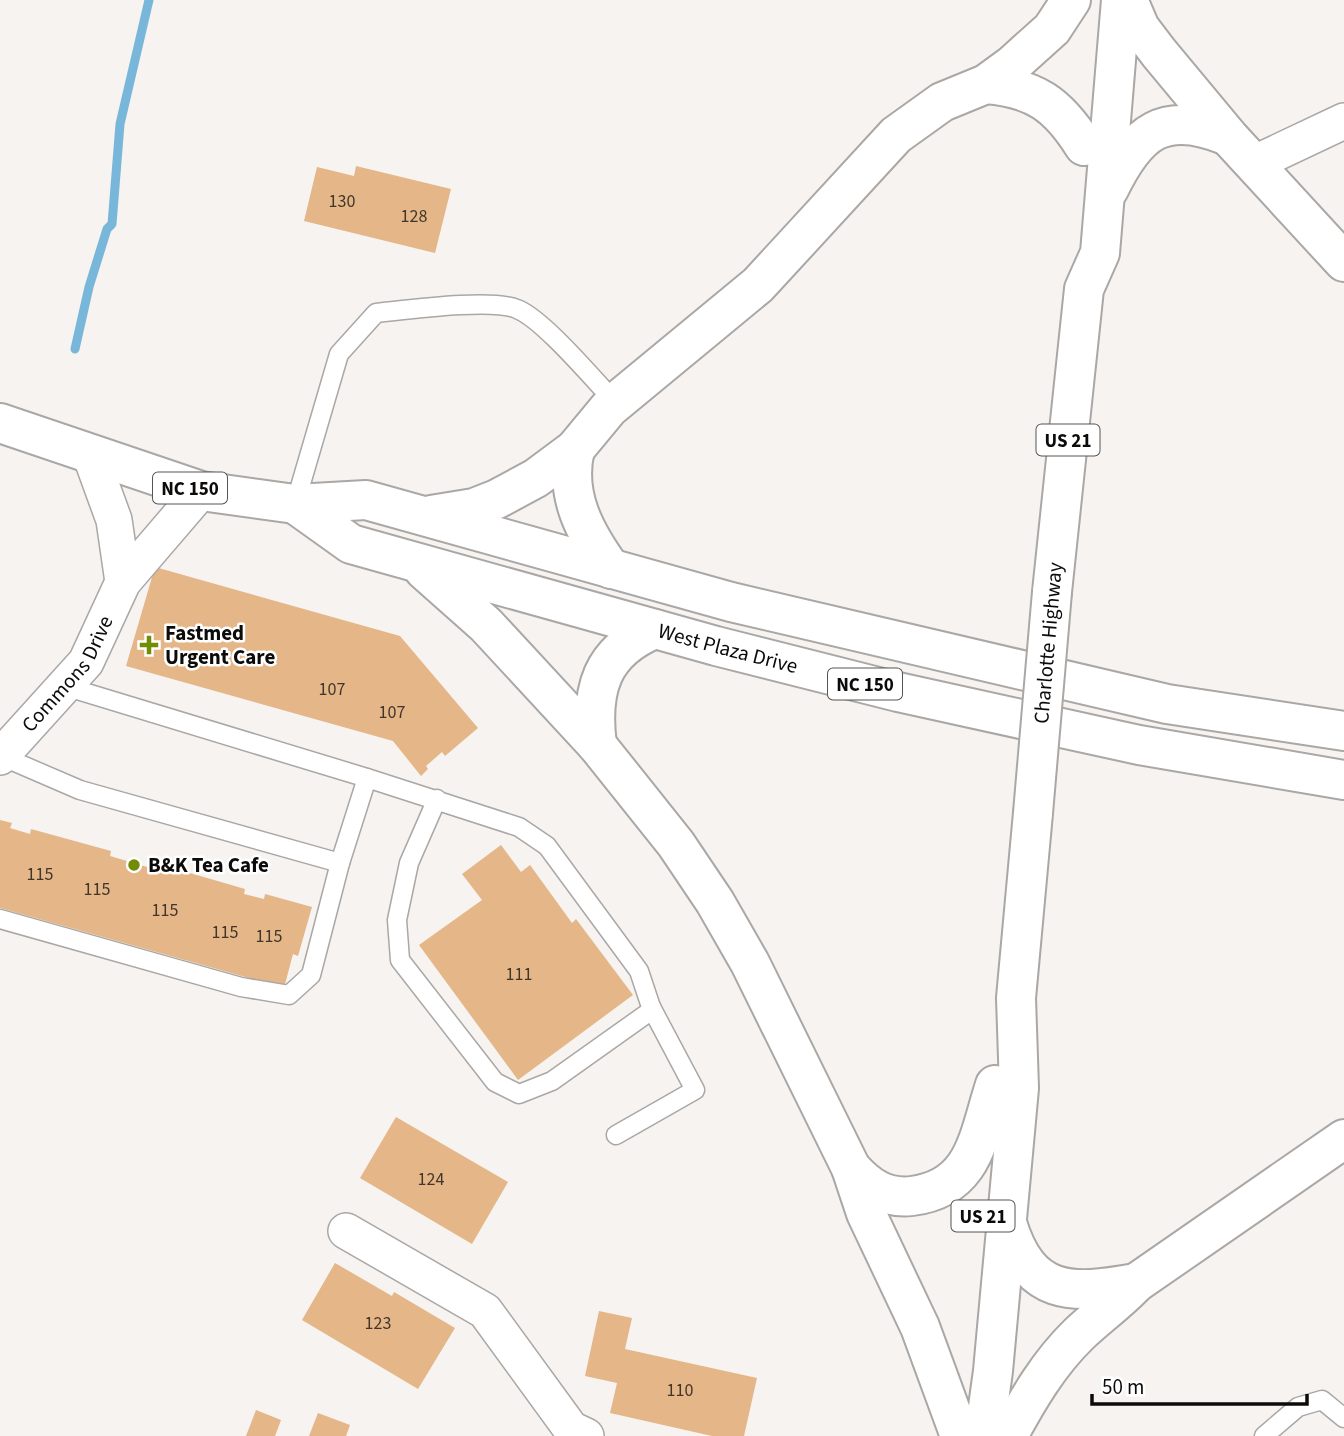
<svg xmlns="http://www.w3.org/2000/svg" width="1344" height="1436" viewBox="0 0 1344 1436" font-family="'Source Sans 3',sans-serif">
<rect width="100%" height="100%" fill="#f6f3f0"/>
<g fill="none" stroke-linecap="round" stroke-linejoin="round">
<!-- stream -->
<path stroke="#78b7d9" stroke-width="9" d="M75 349 89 287 107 229 112 224 120 124 149 0"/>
</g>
<!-- building -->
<g fill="#e4b688">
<path d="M356 166 451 189 435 253 304 221 317 167 354 176Z"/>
<path d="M155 567 400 636 478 728 445 756 442 752 426 766 428 769 421 776 393 741 126 666Z"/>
<path d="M0 820 12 823 10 828 30 834 31 829 111 851 110 856 164 872 166 866 245 889 244 894 264 899 265 894 312 907 298 956 293 954 284 988 0 908Z"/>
<path d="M501 845 521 872 530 865 572 923 576 919 633 995 518 1080 419 945 482 900 462 874Z"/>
<path d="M396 1117 508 1182 472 1244 360 1178Z"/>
<path d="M335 1263 392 1296 394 1292 455 1328 418 1389 302 1320Z"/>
<path d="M599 1311 632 1318 625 1349 757 1378 744 1436H712L610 1413 617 1383 585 1376Z"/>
<path d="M256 1410 281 1420 275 1436H246Z"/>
<path d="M318 1413 350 1425 346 1436H309Z"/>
</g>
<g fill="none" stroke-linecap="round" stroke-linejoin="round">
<defs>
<g id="service">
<path d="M295 504 339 354 376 313C406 310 492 298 517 309 543 319 594 380 615 402"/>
<path d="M1 756 80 790 340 863 367 778 64 686"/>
<path d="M367 778 519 827 547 846 639 971 652 1010 552 1081 519 1094 495 1082 400 960 397 920 409 863 437 799"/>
<path d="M0 919 241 987 289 995 311 975 340 863"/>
<path d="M616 1135 695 1090 651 1007"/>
<path d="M1264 1436 1298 1407 1322 1400 1344 1418"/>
</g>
<g id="minor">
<path d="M1255 163 1344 121"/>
<path d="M90 454 114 520 123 582"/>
<path id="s1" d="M0 757 86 662 123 582 201 491"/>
<path d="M346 1231 485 1311 571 1429 586 1436"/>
</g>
<g id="primary">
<path d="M1128 0 1140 28 1159 53 1228 136 1344 262"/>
<path d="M986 84C1034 88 1058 104 1084 146"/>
<path d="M1109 189C1137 132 1163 109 1228 136"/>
<path d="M0 423 201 491 295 504 366 500 731 602 1167 704 1344 731"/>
<path d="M575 449C564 495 585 533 611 569"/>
<path id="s2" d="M295 504 351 544 716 646 898 692 1139 745 1344 780"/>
<path d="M431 515 474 508 497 499 536 478 575 449 609 408 758 285 896 135 942 102 986 84 1012 65 1052 29 1071 0"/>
<path d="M424 570 486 625 597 745 676 844 715 902 750 963 851 1168 866 1213 920 1327 960 1436"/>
<path d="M1052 592 1084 289 1100 253 1121 0"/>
<path d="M597 745C590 690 601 651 655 629"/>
<path d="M851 1168C868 1187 885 1199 912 1196 975 1188 978 1137 995 1085"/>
<path d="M1007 1223C1029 1296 1070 1295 1136 1283"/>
<path d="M984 1436 993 1371 1019 1088 1016 998 1033 813"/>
<path d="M1008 1436C1028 1399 1049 1363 1079 1334 1098 1316 1118 1302 1136 1283L1344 1139"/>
</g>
</defs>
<!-- service casing -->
<use href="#service" stroke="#aaa7a4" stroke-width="21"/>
<!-- minor casing -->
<use href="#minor" stroke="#aaa7a4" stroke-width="38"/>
<!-- primary casing -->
<use href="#primary" stroke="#aaa7a4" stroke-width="42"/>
<!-- service -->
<use href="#service" stroke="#fff" stroke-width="18"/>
<!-- minor -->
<use href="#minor" stroke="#fff" stroke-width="35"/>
<!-- primary -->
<use href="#primary" stroke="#fff" stroke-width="38"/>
<defs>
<path id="primary-bridge" d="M1033 813 1052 592"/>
</defs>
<!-- primary-bridge casing -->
<use href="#primary-bridge" stroke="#aaa7a4" stroke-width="42" stroke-linecap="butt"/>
<!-- primary-bridge -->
<use href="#primary-bridge" stroke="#fff" stroke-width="38"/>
</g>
<!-- markers -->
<g fill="#728c05" stroke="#fff" stroke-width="2.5">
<path d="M145.5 634.5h7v7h7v7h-7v7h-7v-7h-7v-7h7z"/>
<circle cx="134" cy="865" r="7"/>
</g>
<g text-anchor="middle" stroke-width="5" stroke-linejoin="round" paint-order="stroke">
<!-- number labels -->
<g font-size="18" fill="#42362a">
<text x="342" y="207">130</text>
<text x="414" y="222">128</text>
<text x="332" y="695">107</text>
<text x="392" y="718">107</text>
<text x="40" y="880">115</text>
<text x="97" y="895">115</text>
<text x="165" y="916">115</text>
<text x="225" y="938">115</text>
<text x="269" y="942">115</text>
<text x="519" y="980">111</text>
<text x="431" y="1185">124</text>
<text x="378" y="1329">123</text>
<text x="680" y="1396">110</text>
</g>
<!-- shield labels -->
<g fill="#fff" stroke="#555454" stroke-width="2">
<rect x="1036.5" y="424.5" width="63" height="31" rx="5"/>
<rect x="153" y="472.5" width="74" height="31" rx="5"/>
<rect x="828" y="668.5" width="74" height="31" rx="5"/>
<rect x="951.5" y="1200.5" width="63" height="31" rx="5"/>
</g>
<g font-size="19" font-weight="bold" fill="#0c0b0a">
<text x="1068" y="447">US 21</text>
<text x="190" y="495">NC 150</text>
<text x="865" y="691">NC 150</text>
<text x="983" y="1223">US 21</text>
</g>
<!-- poi labels -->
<g font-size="21" font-weight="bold" fill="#0c0b0a" stroke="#fff" text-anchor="start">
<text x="165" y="640">Fastmed<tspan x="165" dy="24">Urgent Care</tspan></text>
<text x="148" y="872">B&amp;K Tea Cafe</text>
</g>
<!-- street labels -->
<g font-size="21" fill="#0c0b0a" stroke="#fff">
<text transform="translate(1048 643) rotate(-85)" y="7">Charlotte Highway</text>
<text dy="7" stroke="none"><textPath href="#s2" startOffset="460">West Plaza Drive</textPath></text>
<text dy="7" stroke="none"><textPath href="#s1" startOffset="108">Commons Drive</textPath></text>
</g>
</g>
<!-- scale -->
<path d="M1092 1394v10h215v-10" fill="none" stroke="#0c0b0a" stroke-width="3.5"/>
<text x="1102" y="1394" font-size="21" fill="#0c0b0a" stroke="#ffffff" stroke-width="5" paint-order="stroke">50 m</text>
</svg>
